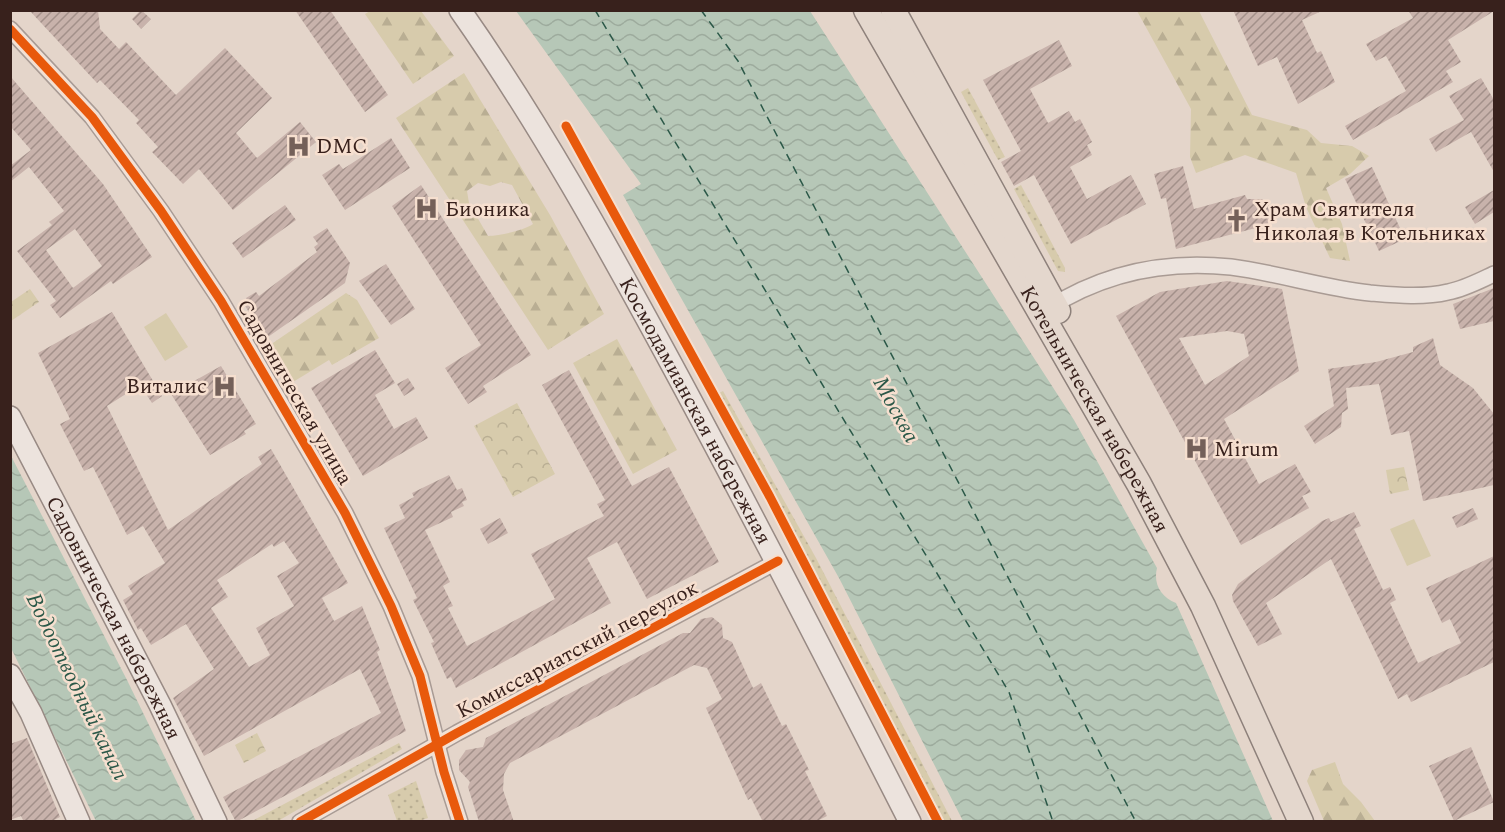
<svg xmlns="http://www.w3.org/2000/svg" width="1505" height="832" viewBox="0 0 1505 832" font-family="Spectral,serif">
<defs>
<pattern id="grass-dots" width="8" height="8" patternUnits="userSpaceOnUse" patternTransform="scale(1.5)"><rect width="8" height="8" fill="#d7cbac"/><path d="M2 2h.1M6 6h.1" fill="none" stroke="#b9ae93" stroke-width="1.8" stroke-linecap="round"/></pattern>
<pattern id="forest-firs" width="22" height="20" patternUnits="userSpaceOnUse" patternTransform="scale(1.5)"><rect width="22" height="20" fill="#d7cbac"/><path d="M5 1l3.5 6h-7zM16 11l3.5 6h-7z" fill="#b9ae93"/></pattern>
<pattern id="park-crowns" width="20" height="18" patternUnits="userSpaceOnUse" patternTransform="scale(1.5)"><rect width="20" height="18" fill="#d7cbac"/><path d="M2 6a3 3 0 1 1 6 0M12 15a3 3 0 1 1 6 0" fill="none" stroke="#b9ae93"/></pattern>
<pattern id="water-waves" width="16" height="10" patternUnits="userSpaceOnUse" patternTransform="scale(1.5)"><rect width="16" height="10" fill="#b6c7b7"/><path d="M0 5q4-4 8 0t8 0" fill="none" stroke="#9dab9d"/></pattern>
<pattern id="building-hatch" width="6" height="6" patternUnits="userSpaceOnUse" patternTransform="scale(1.5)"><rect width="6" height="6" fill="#c8b2ab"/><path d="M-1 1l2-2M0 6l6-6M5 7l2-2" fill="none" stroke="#a3908a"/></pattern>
</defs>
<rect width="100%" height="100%" fill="#e4d5ca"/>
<!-- grass -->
<g fill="url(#grass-dots)">
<path d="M968 88 1005 157 998 160 961 92Z"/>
<path d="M1021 185 1065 268V272L1058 271 1014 189Z"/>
<path d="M723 391 816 558 952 821H943L719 393Z"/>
<path d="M399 743 402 749 278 821H252Z"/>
<path d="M416 781 428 818 419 821H397L388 795Z"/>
</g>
<!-- forest -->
<g fill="url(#forest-firs)" fill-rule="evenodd">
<path d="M370 11H421L454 56 413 84 365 14Z"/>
<path d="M1137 11H1199L1252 115 1307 130 1321 143 1352 146 1369 156 1350 174 1326 188 1342 224 1350 261 1330 258 1306 207 1296 173 1245 155 1196 173 1190 157 1191 109Z"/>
<path d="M464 73 550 215 604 314 548 350 396 118ZM501 182 512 185 533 224C523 231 501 235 488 236L469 203 467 191 478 183 490 186Z"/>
<path d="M346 293 357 300 379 338 332 365 329 360 293 382 270 345Z"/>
<path d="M617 339 677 450 633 474 573 363Z"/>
<path d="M1335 762 1343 784 1361 802 1375 821H1324L1307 781 1312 770Z"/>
</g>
<!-- park -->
<g fill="url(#park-crowns)">
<path d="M30 289 39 302 11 321V302Z"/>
<path d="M517 403 555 474 513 497 474 426Z"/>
<path d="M1404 467 1409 490 1390 494 1386 470Z"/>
<path d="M257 733 266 751 244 763 235 745Z"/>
</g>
<!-- pitch -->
<g fill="#d7cbac">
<path d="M166 313 188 347 165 361 144 327Z"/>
<path d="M1414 519 1431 556 1407 566 1390 529Z"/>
</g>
<!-- water -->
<g fill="url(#water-waves)">
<path d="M516 11H810L1074 420 1157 568C1153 584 1161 597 1176 603L1273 821H963L839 578 623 195 641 184Z"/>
<path d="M10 454 127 680 196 821H96L11 648Z"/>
</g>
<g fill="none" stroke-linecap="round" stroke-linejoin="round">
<!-- ferry -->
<g stroke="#2b5848" stroke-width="1.5" stroke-dasharray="8 6" stroke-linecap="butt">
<path d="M595 10 1009 692 1053 822"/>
<path d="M701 10 738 61 1136 822"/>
</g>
</g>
<!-- building -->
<g fill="url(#building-hatch)" fill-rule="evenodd">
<path d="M29 10H98L100 29 119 49 126 42 176 95 225 48 272 98 236 133 257 158 300 122 316 142 233 210 199 169 183 184 152 152 158 147 136 123 139 120 100 80 97 83Z"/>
<path d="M141 10 151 19 141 29 132 19Z"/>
<path d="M295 10H330L388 95 365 112Z"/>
<path d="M1233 10H1324L1302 20 1317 53 1321 51 1335 82 1298 104 1277 57 1258 66Z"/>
<path d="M1408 10 1494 11 1448 40 1461 62 1446 71 1453 82 1353 140 1345 126 1406 91 1386 56 1376 61 1366 44 1413 18Z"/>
<path d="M1059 40 1072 66 1030 89 1048 123 1069 111 1075 122 1080 119 1092 142 1087 145 1092 155 1070 167 1087 199 1131 175 1146 204 1071 244 1034 175 1014 186 1001 162 1021 151 983 80Z"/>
<path d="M10 76 103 184 152 257 113 284 111 281 60 318 50 305 56 301 17 251 52 225 49 222 64 211 29 167 10 182V166L31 150 10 126ZM75 229 102 266 73 288 46 250Z"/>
<path d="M1481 78 1494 100V172L1471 132 1436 152 1429 139 1464 120 1449 96Z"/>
<path d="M391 138 410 168 345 210 322 175 339 164 343 169Z"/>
<path d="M1183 166 1194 209 1245 195 1247 199H1262L1269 205 1272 216 1267 225 1176 249 1166 198 1161 199 1154 174Z"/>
<path d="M1372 167 1405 239 1379 251 1345 179Z"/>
<path d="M421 185 531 355 483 386 487 392 468 404 445 368 481 345 392 206Z"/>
<path d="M1494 190V212L1475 224 1465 207Z"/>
<path d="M285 205 296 220 243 258 232 243Z"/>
<path d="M327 228 350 263 345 283 265 339 244 304 248 302 246 298 256 292 259 296 317 252 314 247 318 244 313 237Z"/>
<path d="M386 264 415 309 391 325 359 281Z"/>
<path d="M1227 281 1282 289 1299 371 1224 419 1259 484 1295 464 1311 492 1302 496 1309 508 1241 545 1116 316 1160 292ZM1227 331 1244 334 1249 356 1205 385 1179 338Z"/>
<path d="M1494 288V321L1460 329 1453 304Z"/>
<path d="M112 312 162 396 152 403 140 385 107 406 168 530 262 464 258 457 271 449 348 583 322 598 334 621 362 606 380 650 377 652 406 731 236 822 223 797 381 713 360 669 204 756 173 698 214 669 186 624 151 645 141 628 138 630 123 600 133 594 128 586 165 563 143 526 127 535 93 467 84 471 60 424 70 419 38 353ZM284 541 299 563 277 576 294 606 256 628 270 655 249 667 211 608 228 597 217 580 272 544 274 547Z"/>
<path d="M1433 338 1440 365 1473 388 1494 414V485L1423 501 1409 431 1391 435 1379 384 1346 388 1348 409 1342 413 1341 427 1315 444 1304 426 1334 406 1328 369 1376 362 1413 352V347Z"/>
<path d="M375 350 395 383 375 395 394 429 416 417 428 438 363 476 311 388Z"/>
<path d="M221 366 256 424 244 431 246 434 210 455 171 394Z"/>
<path d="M569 370 632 486 669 467 719 562 647 599 617 542 587 558 611 603 456 688 451 677 447 679 431 643 434 642 413 600 417 598 384 528 405 518 399 505 414 497 412 493 449 475 457 490 462 488 467 500 462 502 464 506 451 512 453 517 425 530 450 582 443 586 453 606 448 608 467 646 555 599 531 554 604 516 597 504 605 500 542 385Z"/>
<path d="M408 378 415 389 404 396 397 384Z"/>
<path d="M1473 508 1478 519 1457 528 1452 517Z"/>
<path d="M1354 512 1361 526 1354 529 1383 590 1390 587 1393 593 1396 600 1390 603 1418 663 1461 643 1450 619 1442 623 1426 588 1494 556V662L1411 702 1407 694 1398 699 1331 559 1266 603 1282 634 1258 646 1233 601 1232 595 1238 584 1322 521 1329 518 1331 522Z"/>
<path d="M500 518 508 533 488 544 480 529Z"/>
<path d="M712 617 722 625 723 638 732 642 753 688 761 683 782 726 786 724 809 770 805 771 827 816 815 822H763L751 798 748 800 706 708 722 699 707 668 694 665 510 763 504 774 503 790 514 822H479L468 787 470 782 459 770V760L466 750 483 747 486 738 683 633H690L701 619Z"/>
<path d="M27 738 60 817 50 822H24L21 816 10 820V744Z"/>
<path d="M1471 747 1494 802 1454 821 1429 766Z"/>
</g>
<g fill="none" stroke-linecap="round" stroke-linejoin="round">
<defs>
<g id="street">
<path d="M10 29 92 117 161 211 221 301 345 513 391 606 420 676 444 772 460 822"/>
<path d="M1047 309C1103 273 1165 260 1231 267 1278 273 1323 288 1370 293 1394 295 1423 298 1448 292 1464 289 1479 281 1494 274"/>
<path d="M300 822 457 733 778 561"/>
</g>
<g id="secondary">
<path id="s1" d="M460 10C540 124 607 245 673 367 754 517 832 669 910 822"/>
<path id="s2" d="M10 417 160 705 216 822"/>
<path d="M10 675 31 713 79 822"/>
</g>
<g id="primary">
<path id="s3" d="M866 10 1139 484 1203 606 1301 822"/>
<path d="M893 10 1058 311"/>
</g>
</defs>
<!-- street casing -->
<use href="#street" stroke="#a99b94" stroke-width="18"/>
<!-- secondary casing -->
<use href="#secondary" stroke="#988a84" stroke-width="24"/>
<!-- primary casing -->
<use href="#primary" stroke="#8e817b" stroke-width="27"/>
<!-- street -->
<use href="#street" stroke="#ece3dd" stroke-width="15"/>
<!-- secondary -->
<use href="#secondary" stroke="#ece3dd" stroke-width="21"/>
<!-- primary -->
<use href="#primary" stroke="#e4d7cd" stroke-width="24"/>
<defs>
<g id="cycleway">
<path d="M10 29 92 117 161 211 221 301 345 513 391 606 420 676 444 772 460 822"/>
<path d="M566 126 770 497 938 822"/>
<path d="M300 822 457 733 778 561"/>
</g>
</defs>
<!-- cycleway casing -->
<use href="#cycleway" stroke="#f6dfcf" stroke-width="13"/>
<!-- cycleway -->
<use href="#cycleway" stroke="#e8590c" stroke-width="9"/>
</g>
<!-- icons -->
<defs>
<symbol id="hospital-bare" viewBox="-9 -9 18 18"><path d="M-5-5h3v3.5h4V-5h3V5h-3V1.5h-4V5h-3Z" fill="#746059" stroke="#f6dfcf" stroke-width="2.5" paint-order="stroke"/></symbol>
<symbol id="church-bare" viewBox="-9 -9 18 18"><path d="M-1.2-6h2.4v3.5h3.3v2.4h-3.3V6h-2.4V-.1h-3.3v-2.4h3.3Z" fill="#746059" stroke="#f6dfcf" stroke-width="2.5" paint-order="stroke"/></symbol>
</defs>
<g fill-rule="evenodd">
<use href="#hospital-bare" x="282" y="130" width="33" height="33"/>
<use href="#hospital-bare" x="410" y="192" width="33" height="33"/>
<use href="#church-bare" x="1220" y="204" width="33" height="33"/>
<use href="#hospital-bare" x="208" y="370" width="33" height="33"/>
<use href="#hospital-bare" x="1180" y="432" width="33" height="33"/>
</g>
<g text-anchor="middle" stroke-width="5" stroke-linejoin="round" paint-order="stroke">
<!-- poi labels -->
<g font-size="21" fill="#38211c" stroke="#f6dfcf" text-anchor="start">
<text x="316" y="153">DMC</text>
<text x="445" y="216">Бионика</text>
<text x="1254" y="216">Храм Святителя<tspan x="1254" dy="24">Николая в Котельниках</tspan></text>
<text x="207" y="393" text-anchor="end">Виталис</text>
<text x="1214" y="456">Mirum</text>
</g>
<!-- street labels -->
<g font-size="21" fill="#38211c" stroke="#f6dfcf">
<text transform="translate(295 392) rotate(60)" y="7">Садовническая улица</text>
<text dy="7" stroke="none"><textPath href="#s1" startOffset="465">Космодамианская набережная</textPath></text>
<text dy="7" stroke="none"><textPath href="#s3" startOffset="460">Котельническая набережная</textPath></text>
<text dy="7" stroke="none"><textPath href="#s2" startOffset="226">Садовническая набережная</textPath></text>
<text transform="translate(577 649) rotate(-28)" y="7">Комиссариатский переулок</text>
</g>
<!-- water labels -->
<g font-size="22" font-style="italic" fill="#2b5848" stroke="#f6dfcf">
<text transform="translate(897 409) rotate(61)" y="8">Москва</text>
<text transform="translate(78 686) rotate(64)" y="8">Водоотводный канал</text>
</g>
</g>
<!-- border -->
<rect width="1505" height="832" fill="none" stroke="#38211c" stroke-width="24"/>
</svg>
